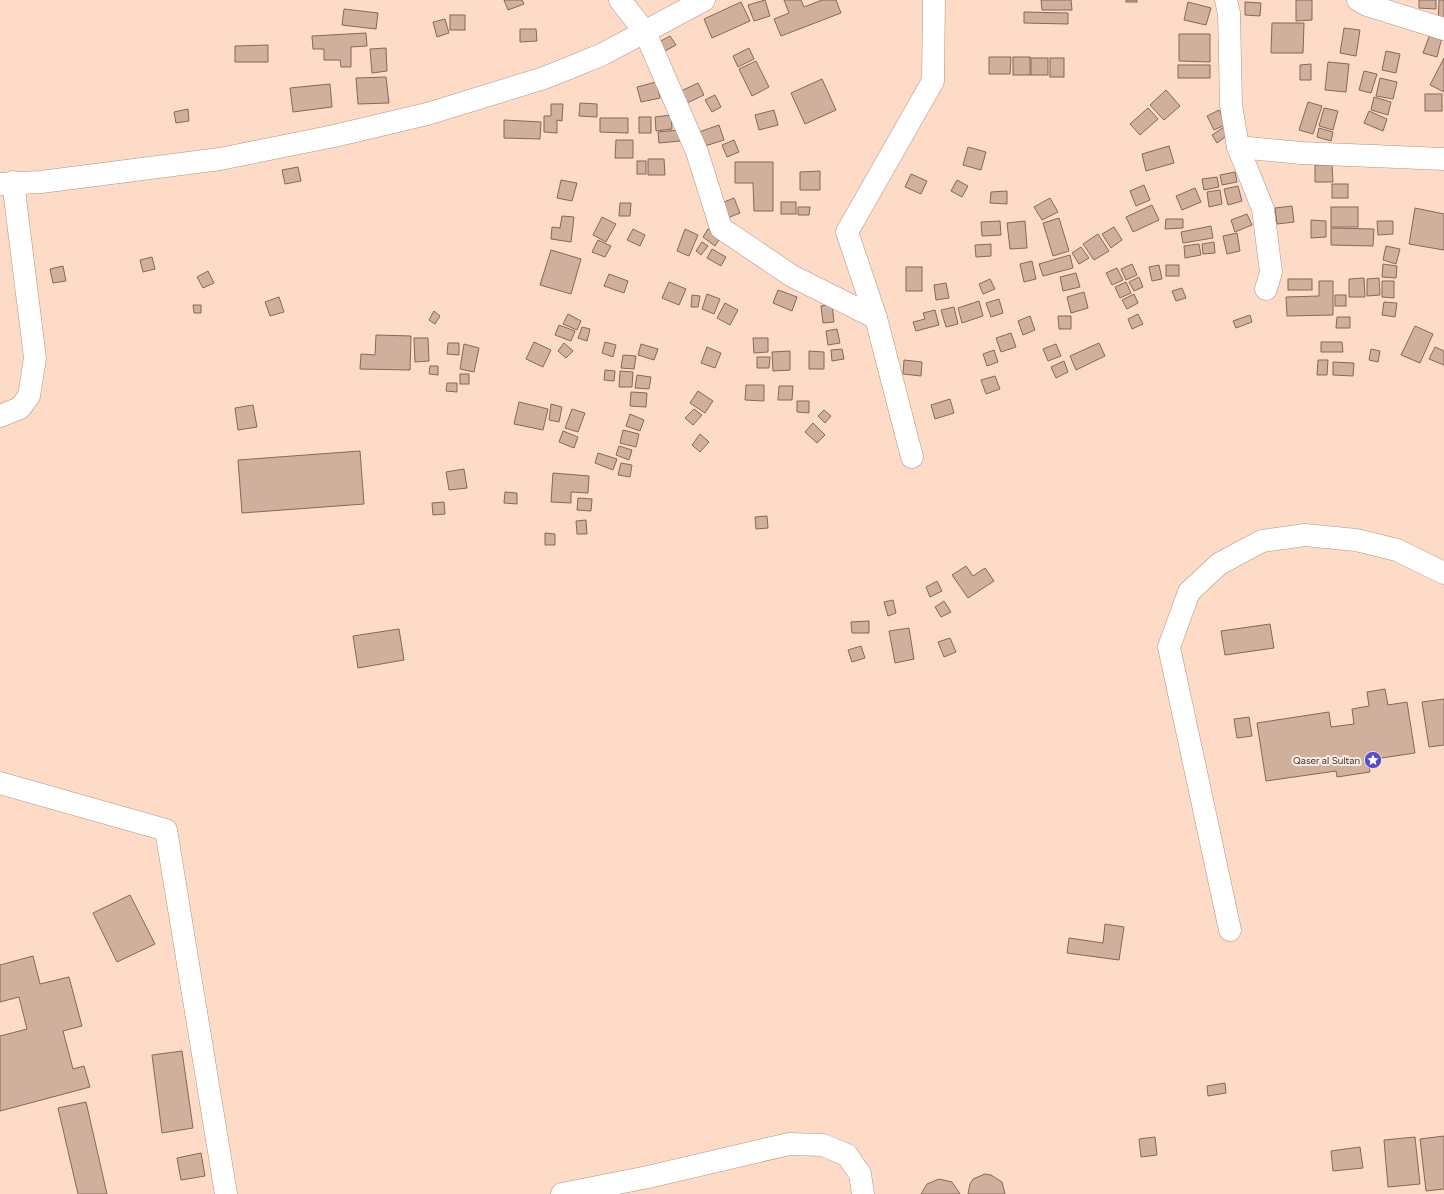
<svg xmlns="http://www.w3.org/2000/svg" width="1444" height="1194" viewBox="0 0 1444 1194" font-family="Figtree,sans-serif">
<rect width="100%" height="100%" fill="#fddbc7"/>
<!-- building -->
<g fill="#d0b09d" stroke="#856856">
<path d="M504 0H522L524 4 508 10Z"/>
<path d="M765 0 770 16 754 21 748 5Z"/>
<path d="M784 0H801L804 7 822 0H836L841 13 781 36 774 19 789 13Z"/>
<path d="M1041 0H1071L1072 10H1042Z"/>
<rect x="1126" y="0" width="11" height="2"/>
<path d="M1296 0H1312V20L1296 21Z"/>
<path d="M1419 0H1436V9L1419 8Z"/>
<path d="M1439 0H1444V24H1438Z"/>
<path d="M741 2 750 21 712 38 704 19Z"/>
<path d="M1188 2 1211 8 1206 25 1184 20Z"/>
<path d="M1245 2 1261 3 1260 16 1245 15Z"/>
<path d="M344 9 378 13 376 29 342 25Z"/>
<path d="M1024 12 1068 13V24L1024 23Z"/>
<rect x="450" y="15" width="15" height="15"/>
<path d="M445 19 449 33 437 37 433 22Z"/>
<path d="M1272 23H1304L1303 53H1271Z"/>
<path d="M1344 28 1360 30 1356 56 1340 53Z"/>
<path d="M520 29H536L537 41 520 42Z"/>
<path d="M366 33 367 46 351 47V67H341L340 60H324V49H313L312 36Z"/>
<path d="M1179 34H1210V62L1179 61Z"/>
<path d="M1430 34 1442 37 1437 57 1423 53Z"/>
<path d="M670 36 676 45 665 51 659 42Z"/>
<path d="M268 45V62H235V46Z"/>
<path d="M386 48 387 71 372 73 370 49Z"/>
<path d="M749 48 754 59 738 67 733 56Z"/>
<path d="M1386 51 1400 54 1396 73 1382 70Z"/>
<path d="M989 57H1011L1010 74H989Z"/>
<rect x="1013" y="57" width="17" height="18"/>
<rect x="1031" y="58" width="17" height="17"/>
<rect x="1050" y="58" width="14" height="19"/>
<path d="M1444 58V92L1430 85Z"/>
<path d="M756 61 769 87 752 96 739 69Z"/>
<path d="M1328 62 1349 64 1346 92 1325 90Z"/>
<path d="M1311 64V80H1300V65Z"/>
<rect x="1178" y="65" width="32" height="13"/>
<path d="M1364 71 1377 74 1371 93 1359 90Z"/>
<path d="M386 77 389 103 358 104 356 78Z"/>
<path d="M1380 78 1397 82 1393 99 1376 96Z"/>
<path d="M822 79 836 110 805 124 791 93Z"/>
<path d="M656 82 660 98 641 102 637 87Z"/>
<path d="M698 83 704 95 687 103 681 91Z"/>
<path d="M330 84 332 107 293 112 290 88Z"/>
<path d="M1166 90 1180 106 1164 120 1150 105Z"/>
<rect x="1425" y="94" width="17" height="17"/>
<path d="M715 95 721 107 712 112 705 100Z"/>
<path d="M1374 97 1391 102 1388 115 1371 110Z"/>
<path d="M1308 102 1322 106 1313 134 1299 130Z"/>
<path d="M580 103 597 104V117L579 116Z"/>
<path d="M551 104H563L562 121 557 120V133L544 132V116H551Z"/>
<path d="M1148 108 1158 119 1140 135 1130 124Z"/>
<path d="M1324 108 1338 111 1333 130 1319 126Z"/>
<path d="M188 109 189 121 176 123 174 112Z"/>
<path d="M774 110 778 125 759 130 755 115Z"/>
<path d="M1219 110 1227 124 1214 130 1207 116Z"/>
<path d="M1369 111 1387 119 1383 131 1364 123Z"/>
<path d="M671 115 672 129 656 131 655 117Z"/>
<rect x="639" y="117" width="12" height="16"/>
<path d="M600 118H628V133L600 132Z"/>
<path d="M504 120 541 122 540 139 504 138Z"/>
<path d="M719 125 724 140 705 146 699 132Z"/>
<path d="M1224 127 1228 135 1217 143 1212 135Z"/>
<path d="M1319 128 1333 132 1331 141 1317 137Z"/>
<path d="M679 130 680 141 659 143 658 132Z"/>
<path d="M616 140H633V158H615Z"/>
<path d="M734 140 739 152 727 157 722 145Z"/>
<path d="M1169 146 1174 163 1146 171 1142 154Z"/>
<path d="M968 147 986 152 981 170 963 165Z"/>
<path d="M648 159H664L665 175H648Z"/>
<rect x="637" y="161" width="9" height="13"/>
<path d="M735 162H773V211H754L753 183H735Z"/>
<path d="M1315 165H1332L1333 182H1315Z"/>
<path d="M298 167 301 181 285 184 282 170Z"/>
<path d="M820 171V190H800V172Z"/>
<path d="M1235 172 1237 182 1222 185 1220 175Z"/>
<path d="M911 174 927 181 921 194 905 187Z"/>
<path d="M1217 177 1219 187 1204 190 1202 179Z"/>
<path d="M561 180 577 183 572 201 557 198Z"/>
<path d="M957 180 968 186 962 197 951 191Z"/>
<rect x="1332" y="184" width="16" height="14"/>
<path d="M1144 185 1150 200 1136 206 1130 191Z"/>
<path d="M1238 186 1242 201 1228 205 1224 189Z"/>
<path d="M1195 188 1201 202 1182 210 1176 196Z"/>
<path d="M1220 190 1222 204 1209 207 1207 192Z"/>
<path d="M1007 191V204L990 203 991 192Z"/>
<path d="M734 198 740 213 725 219 719 204Z"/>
<path d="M1050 198 1058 212 1042 220 1034 207Z"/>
<rect x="781" y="202" width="15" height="12"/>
<path d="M620 203H631L630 216H619Z"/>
<path d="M1152 205 1159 220 1133 232 1126 217Z"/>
<path d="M1292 206 1294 222 1277 224 1275 208Z"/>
<path d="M798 207H810L809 215H798Z"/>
<rect x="1331" y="207" width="27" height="20"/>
<path d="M1415 208 1444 214V250L1409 244Z"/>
<path d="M1247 214 1252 225 1235 232 1231 220Z"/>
<path d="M562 216 574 217 571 242 551 239 552 227 560 228Z"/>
<path d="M602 217 616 224 606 242 593 235Z"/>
<path d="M1059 218 1069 251 1053 256 1043 223Z"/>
<path d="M1166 219H1183V228L1165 229Z"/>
<path d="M1311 220 1326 221V237L1311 238Z"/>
<path d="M1000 221 1001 235 982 236 981 222Z"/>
<path d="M1025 221 1027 248 1010 249 1007 223Z"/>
<path d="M1377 221H1393V234L1378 235Z"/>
<path d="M1211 226 1213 238 1183 243 1181 232Z"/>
<path d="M1114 227 1122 240 1111 248 1102 234Z"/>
<path d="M1331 228 1374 229 1373 246 1331 245Z"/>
<path d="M633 229 645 235 640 246 627 240Z"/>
<path d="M685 229 698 235 689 256 677 251Z"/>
<path d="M708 229 720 238 715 246 703 237Z"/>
<path d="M1237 233 1240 251 1227 254 1223 236Z"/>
<path d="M1098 234 1109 251 1094 260 1083 244Z"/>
<path d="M598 240 611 246 605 257 592 252Z"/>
<path d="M702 242 708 246 701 255 696 251Z"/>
<path d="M1214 242 1215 253 1203 254 1202 244Z"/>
<path d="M991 244V256L976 257 975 245Z"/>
<path d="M1199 244 1201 255 1185 258 1184 246Z"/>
<path d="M1386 246 1400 249 1396 264 1383 260Z"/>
<path d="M1081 247 1089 258 1079 264 1072 253Z"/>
<path d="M712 249 726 257 721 266 707 258Z"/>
<path d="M551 250 581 259 571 294 540 285Z"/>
<path d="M1070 255 1073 268 1043 276 1039 264Z"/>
<path d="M152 257 155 269 143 272 140 260Z"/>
<path d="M1032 261 1036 279 1024 282 1020 264Z"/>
<path d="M1132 264 1137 275 1126 280 1121 269Z"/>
<path d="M1383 264 1397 266 1396 278 1382 277Z"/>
<path d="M1159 265 1162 279 1152 281 1149 267Z"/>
<rect x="1166" y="265" width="13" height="11"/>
<path d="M63 266 66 281 53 283 50 269Z"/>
<rect x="906" y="267" width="16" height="24"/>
<path d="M1117 268 1123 280 1112 285 1106 273Z"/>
<path d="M208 271 214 283 203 288 197 277Z"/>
<path d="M1076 273 1080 287 1063 291 1060 277Z"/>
<path d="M609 274 628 281 624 293 604 286Z"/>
<path d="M1139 277 1143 287 1134 291 1129 282Z"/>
<path d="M1364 278 1365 297H1349V279Z"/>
<path d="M1379 278 1380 295 1367 296V279Z"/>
<path d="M990 279 995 289 983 294 979 284Z"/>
<rect x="1288" y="279" width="24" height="11"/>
<path d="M1319 281H1333V315L1287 316 1286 297 1319 296Z"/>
<path d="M1382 281H1394V298L1382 297Z"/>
<path d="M669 282 686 289 679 305 662 298Z"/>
<path d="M1126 282 1131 293 1120 298 1115 287Z"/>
<path d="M946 283 949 298 936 300 934 285Z"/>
<path d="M1182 288 1186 298 1176 301 1172 291Z"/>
<path d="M778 290 797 297 792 311 773 303Z"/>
<path d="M1084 292 1088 308 1071 313 1067 297Z"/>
<path d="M707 294 720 299 714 314 702 309Z"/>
<path d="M1134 294 1138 303 1127 309 1122 300Z"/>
<path d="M692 295 700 296 698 307H691Z"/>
<rect x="1335" y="295" width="11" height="11"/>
<path d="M279 297 284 312 270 316 265 302Z"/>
<path d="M999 299 1003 313 991 317 986 303Z"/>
<path d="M979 301 983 316 962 323 958 308Z"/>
<path d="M1384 302 1397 303 1395 317 1382 315Z"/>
<path d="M725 303 738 310 730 325 717 318Z"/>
<path d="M832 304 834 322 823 323 821 306Z"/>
<path d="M193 305H201V313H194Z"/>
<path d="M954 307 958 324 946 327 941 310Z"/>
<path d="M935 310 939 325 916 331 913 322 925 319 923 313Z"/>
<path d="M434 311 440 316 435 324 429 320Z"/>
<path d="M568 314 581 321 577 330 563 324Z"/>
<path d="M1138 314 1143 324 1132 329 1128 319Z"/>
<path d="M1250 315 1252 322 1236 328 1233 321Z"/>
<path d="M1030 316 1035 330 1023 335 1018 321Z"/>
<path d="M1058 316H1071V329H1059Z"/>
<path d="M1337 317H1350V328H1336Z"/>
<path d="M559 325 575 331 571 341 555 335Z"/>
<path d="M1415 326 1433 334 1420 363 1401 355Z"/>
<path d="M582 327 590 329 587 341 578 338Z"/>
<path d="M837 329 840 343 828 345 826 331Z"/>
<path d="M1011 333 1016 347 1001 352 996 338Z"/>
<path d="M376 335 411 336 410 370 360 369 361 354 375 355Z"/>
<path d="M414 338H428L429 361 415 362Z"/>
<path d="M753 338H768V352L754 353Z"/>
<path d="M534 342 551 350 543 367 526 359Z"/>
<path d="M605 342 616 345 613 357 602 353Z"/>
<path d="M1321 342H1342L1343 352H1321Z"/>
<path d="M448 343H459V355L447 354Z"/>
<path d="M564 343 573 351 566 358 558 351Z"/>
<path d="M1099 343 1105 356 1076 370 1070 356Z"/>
<path d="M464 344 479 348 474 372 460 369Z"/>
<path d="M641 344 658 349 654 360 638 355Z"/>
<path d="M1056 344 1061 356 1048 361 1043 349Z"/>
<path d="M707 347 721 353 715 368 701 363Z"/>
<path d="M1435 347 1444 351V365L1429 359Z"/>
<path d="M842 349 844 359 832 361 831 350Z"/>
<path d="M1371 349 1380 351 1378 362 1369 360Z"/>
<path d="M994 350 998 362 987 366 983 354Z"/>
<path d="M790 351V370L773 371 772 352Z"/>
<path d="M809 351 824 352V369H809Z"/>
<path d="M623 355 636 356 634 369 621 368Z"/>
<path d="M757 357H770L769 368H757Z"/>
<path d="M904 360 922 362 921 376 903 374Z"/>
<path d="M1318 360H1328L1327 375H1317Z"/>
<path d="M1064 361 1068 372 1056 378 1051 367Z"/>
<path d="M1333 362 1354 363 1353 376 1333 375Z"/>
<path d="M430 366H438V375L429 374Z"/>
<path d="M605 370 615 371 614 381 604 380Z"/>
<path d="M620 371 633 372 632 387H619Z"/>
<rect x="460" y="374" width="9" height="10"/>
<path d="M637 375 651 377 649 389 635 388Z"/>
<path d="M995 376 1000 389 986 394 981 380Z"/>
<path d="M447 383H457V392L446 391Z"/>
<path d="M746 385H764V401L745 400Z"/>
<path d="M779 386H793L792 400H778Z"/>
<path d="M698 391 713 401 705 413 690 403Z"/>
<path d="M631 392 647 393 646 407 630 406Z"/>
<path d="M950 399 954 413 935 419 931 405Z"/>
<path d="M797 401H809V413L797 412Z"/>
<path d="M519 402 548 409 543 430 514 424Z"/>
<path d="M551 404 562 407 559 422 549 420Z"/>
<path d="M253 405 257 427 238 430 235 408Z"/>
<path d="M572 409 585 413 578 432 565 428Z"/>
<path d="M694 409 702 415 693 425 685 418Z"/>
<path d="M824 410 831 416 825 423 818 416Z"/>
<path d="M630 414 644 420 640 431 626 426Z"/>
<path d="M813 423 825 435 817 443 805 432Z"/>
<path d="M623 430 639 434 636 447 620 443Z"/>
<path d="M563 431 578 437 574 448 559 442Z"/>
<path d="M700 434 709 442 700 452 692 445Z"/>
<path d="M619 446 632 450 629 460 616 455Z"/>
<path d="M360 451 364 504 242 513 238 460Z"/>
<path d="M598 453 617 459 613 470 595 463Z"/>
<path d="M621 463 632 465 630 477 618 475Z"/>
<path d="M464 469 467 488 449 490 446 472Z"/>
<path d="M553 473 589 476 588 493 571 492V503L551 502Z"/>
<path d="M505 492 517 493V504L504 503Z"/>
<path d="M578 498 592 499 591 511 577 510Z"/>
<path d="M444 502 445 514 433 515 432 503Z"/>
<path d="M767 516 768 528 756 529 755 517Z"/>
<path d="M586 520 587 534H577L576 521Z"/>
<path d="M545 533 555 534V545H545Z"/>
<path d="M966 566 973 576 985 568 994 581 968 598 952 575Z"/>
<path d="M937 581 942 591 930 597 926 587Z"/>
<path d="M893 600 896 613 888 616 884 602Z"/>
<path d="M944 601 951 612 941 617 935 607Z"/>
<path d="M869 621V633H852L851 622Z"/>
<path d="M1270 624 1274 648 1225 655 1221 631Z"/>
<path d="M909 628 914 659 895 663 889 631Z"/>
<path d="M399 629 404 660 358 668 353 636Z"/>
<path d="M950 638 956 652 944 657 938 642Z"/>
<path d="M861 646 865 658 852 662 848 650Z"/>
<path d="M1385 689 1388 705 1407 702 1415 753 1368 760 1370 772 1337 777 1336 771 1266 781 1257 723 1329 712 1331 727 1354 724 1352 709 1369 706 1367 692Z"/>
<path d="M1444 699V745L1429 747 1422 702Z"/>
<path d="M1249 717 1252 736 1237 738 1234 719Z"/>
<path d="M130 895 155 944 117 962 93 913Z"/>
<path d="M1105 924 1124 927 1119 960 1067 953 1069 938 1103 943Z"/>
<path d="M33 956 40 984 69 977 82 1026 63 1031 73 1069 84 1066 90 1087 0 1111V1036L27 1029 19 997 0 1002V965Z"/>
<path d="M182 1051 193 1128 162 1133 152 1055Z"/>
<path d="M1225 1083 1226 1093 1208 1096 1207 1086Z"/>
<path d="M86 1102 107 1194H78L58 1108Z"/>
<path d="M1444 1136V1189L1426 1191 1420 1139Z"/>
<path d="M1155 1137 1157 1155 1141 1157 1139 1139Z"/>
<path d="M1415 1137 1420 1184 1388 1187 1384 1140Z"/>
<path d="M1360 1147 1363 1168 1333 1171 1331 1151Z"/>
<path d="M201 1153 205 1176 181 1180 177 1158Z"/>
<path d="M985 1174 991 1175 1002 1182 1005 1194H968L970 1184 973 1179Z"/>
<path d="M939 1179 952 1182 960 1194H921L927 1184Z"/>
</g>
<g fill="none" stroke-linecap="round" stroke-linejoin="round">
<defs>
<g id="street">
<path d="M620 0 645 32 697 152 721 228 792 276 876 318 912 457"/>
<path d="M1226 0 1229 13 1231 105 1238 147 1263 209 1271 272 1266 289"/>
<path d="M1358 0 1367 5 1444 29"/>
<path d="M1238 147 1301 153 1444 159"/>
<path d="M0 184 41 182 220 159 334 136 427 114 544 78 579 64 603 54 704 0"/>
<path d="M876 318 847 232 933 81 934 0"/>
<path d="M0 416 20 408 29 396 35 358 13 182"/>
<path d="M0 783 166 830 226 1194"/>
<path d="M1230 930 1169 647 1189 592 1219 564 1262 541 1305 535 1356 540 1397 550 1444 573"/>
<path d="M562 1194 648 1177 789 1144 823 1145 847 1155 860 1174 863 1194"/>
</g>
</defs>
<!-- street casing -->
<use href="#street" stroke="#b29381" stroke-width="23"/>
<!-- street -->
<use href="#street" stroke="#fff" stroke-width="22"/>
</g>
<!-- icons -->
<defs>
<symbol id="sight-disc" viewBox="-11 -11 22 22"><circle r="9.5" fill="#574dc5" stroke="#fbede5"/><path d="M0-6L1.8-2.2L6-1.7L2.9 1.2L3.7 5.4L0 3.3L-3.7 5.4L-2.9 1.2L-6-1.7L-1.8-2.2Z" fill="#fff"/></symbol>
</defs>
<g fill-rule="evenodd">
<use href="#sight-disc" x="1363" y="750" width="20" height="20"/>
</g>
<g text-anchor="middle" stroke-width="4" stroke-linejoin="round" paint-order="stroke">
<!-- poi labels -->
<g font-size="10" fill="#3c2f27" stroke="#fbede5" text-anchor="end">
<text x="1360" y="764">Qaser al Sultan</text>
</g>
</g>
</svg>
